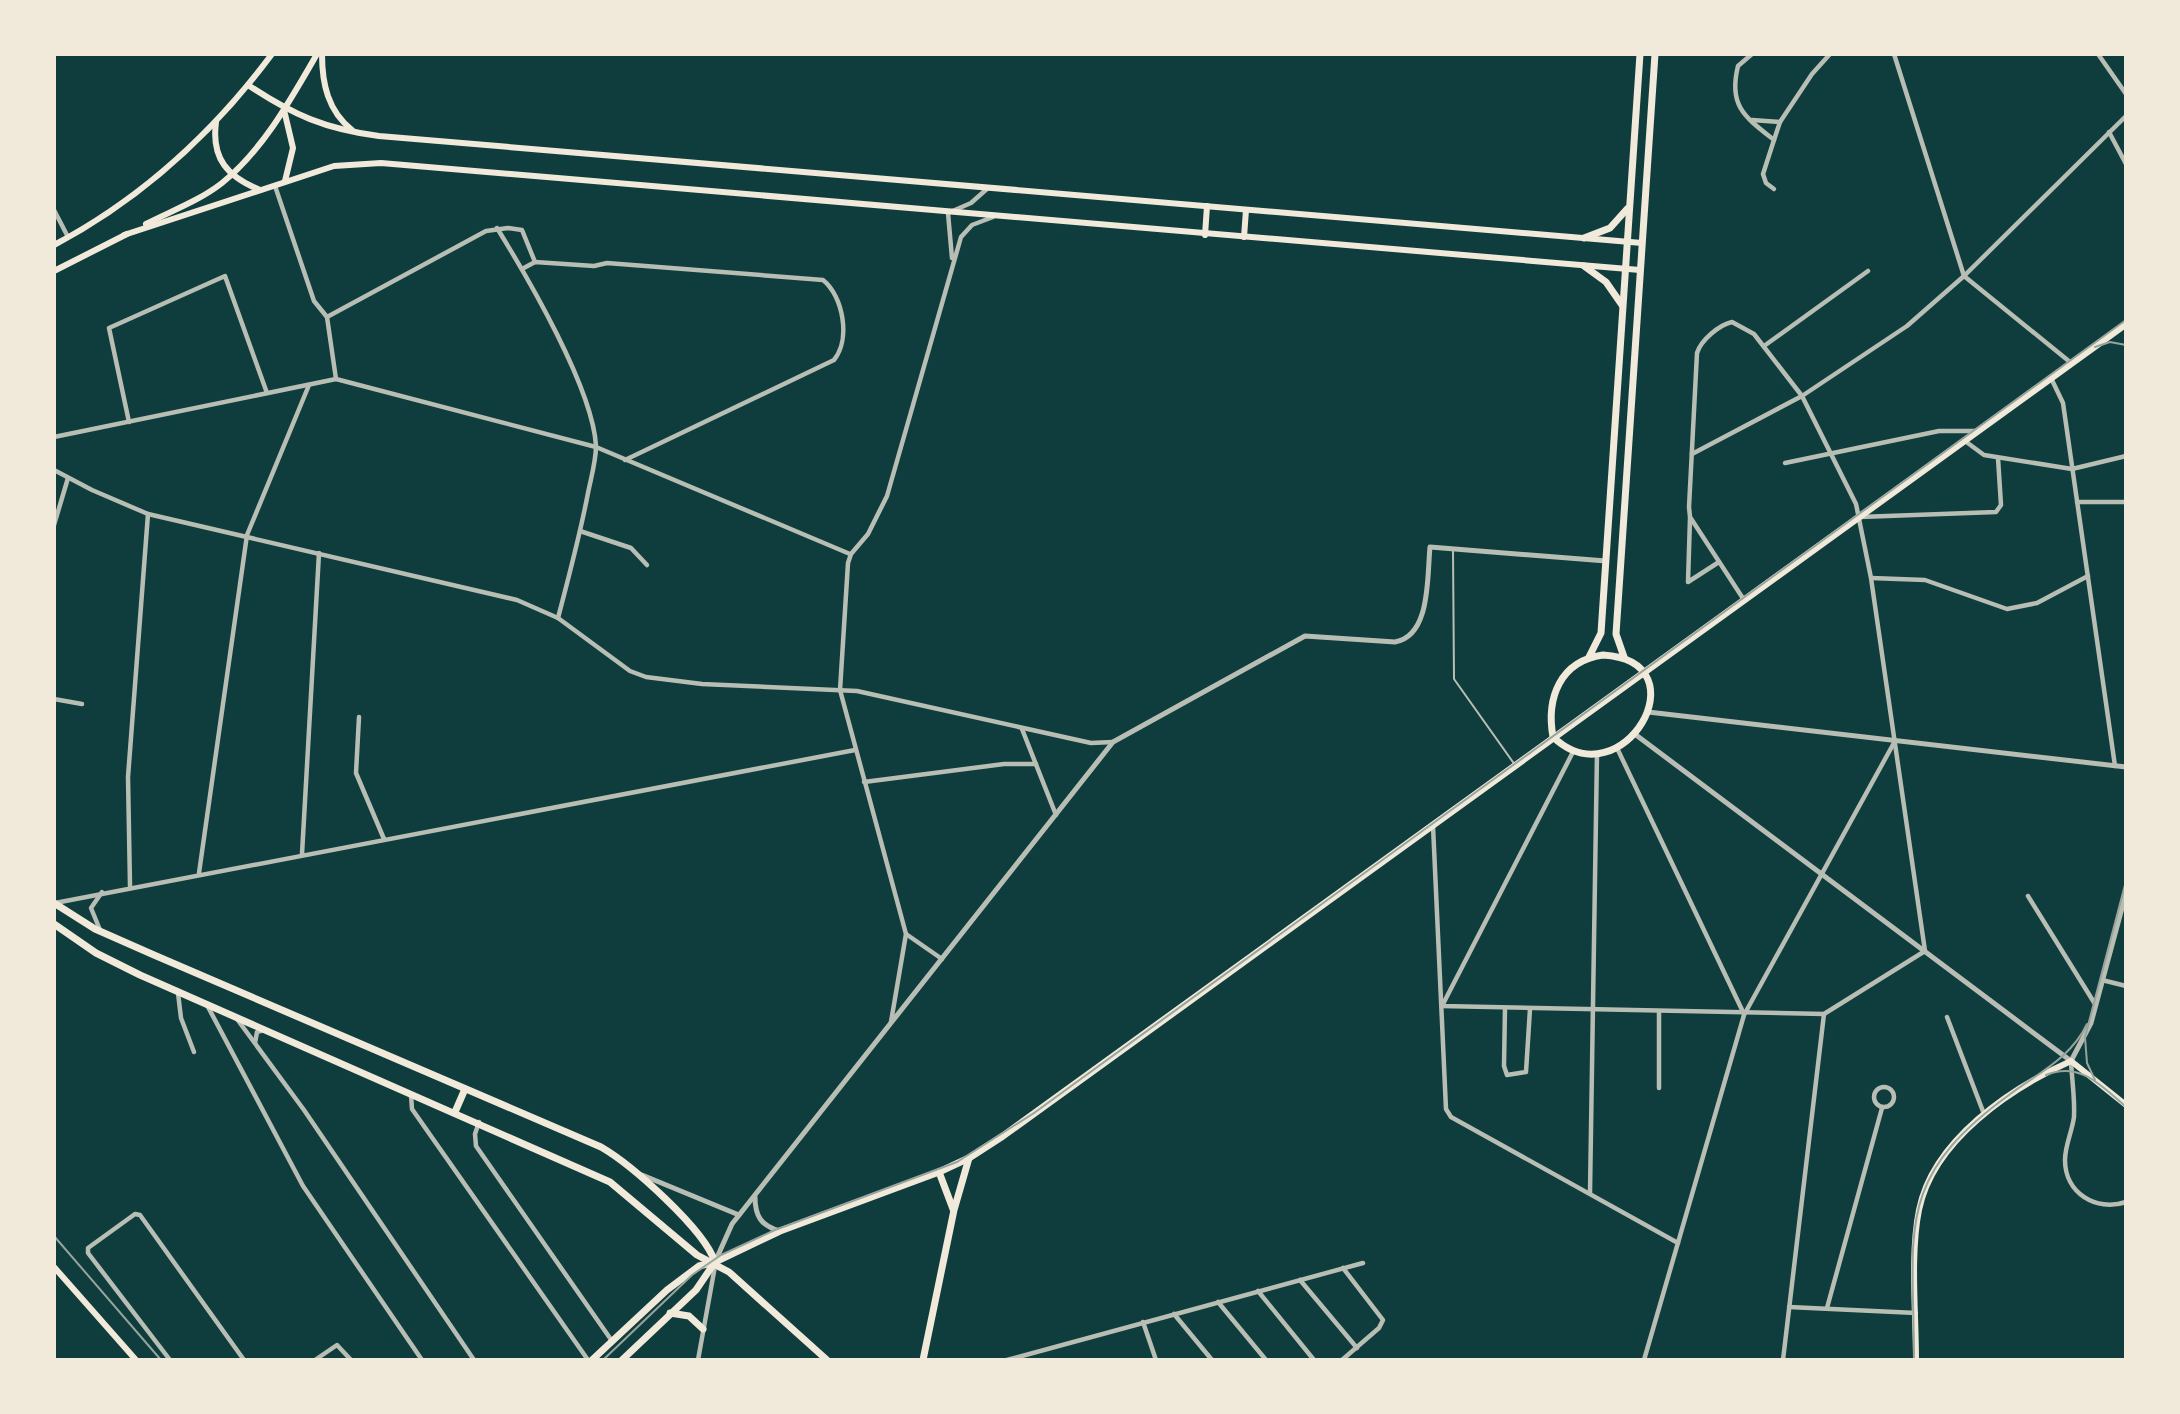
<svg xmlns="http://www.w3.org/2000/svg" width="2180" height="1414" viewBox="0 0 2180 1414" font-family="Commissioner,sans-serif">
<rect width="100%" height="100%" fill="#0f3d3e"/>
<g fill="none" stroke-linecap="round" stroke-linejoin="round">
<!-- service -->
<path stroke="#b8beb3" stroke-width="2" d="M1453 551 1454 679 1515 765"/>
<!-- minor -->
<g stroke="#b8beb3" stroke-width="4.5">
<path d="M1752 54 1738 66C1728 106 1745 117 1774 140L1763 174 1766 183 1774 189"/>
<path d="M1894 54 1964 276 2070 362"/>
<path d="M2098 54 2126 94"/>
<path d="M1752 120 1780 122 1812 74 1830 54"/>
<path d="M2109 132 2126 164"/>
<path d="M1774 140 1780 122"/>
<path d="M275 186 314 301 327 317 336 379"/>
<path d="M54 210 68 237"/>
<path d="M497 228C528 278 593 389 596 446 596 461 591 478 588 493 580 535 569 576 558 618"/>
<path d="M952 258 948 213 971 203 988 188"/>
<path d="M522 269 535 262 594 266 607 263 823 280C843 296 851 339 834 360L625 460"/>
<path d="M327 317 486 231 508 228 522 230 535 262"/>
<path d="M1764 346 1868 271"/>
<path d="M2051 378 2063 403 2115 766"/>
<path d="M129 422 109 328 225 276 267 393"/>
<path d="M54 437 336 379 596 447 850 554"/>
<path d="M1965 441 1984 455 2072 469 2126 456"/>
<path d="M1692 454 1802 396 1907 326 1964 276 2126 116"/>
<path d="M1785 463 1939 431H1976"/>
<path d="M54 470 92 490 148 514 517 600 558 618 630 671 646 677 702 684 857 691 1091 743 1113 742"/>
<path d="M2077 502H2126"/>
<path d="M1860 517 1996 512 2001 505 1998 458"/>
<path d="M1690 518 1688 582 1719 562"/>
<path d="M54 525 68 478"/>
<path d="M580 531 631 548 647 565"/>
<path d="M1871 578 1925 580 2007 609 2037 603 2088 576"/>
<path d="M54 699 82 704"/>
<path d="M359 717 356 773 384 839"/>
<path d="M1022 729 1056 815"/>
<path d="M1617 748 1744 1014"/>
<path d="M1574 750 1442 1006 1824 1014 1925 951 1871 578 1856 504 1802 396 1754 334 1732 322C1719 325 1701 340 1697 353L1689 507 1690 517 1744 600"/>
<path d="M864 782 1004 764H1036"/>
<path d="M1433 826 1446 1109 1451 1117 1678 1243"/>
<path d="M302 854 319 553"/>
<path d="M199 873 247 535 309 385"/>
<path d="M130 886 128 777 148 514"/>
<path d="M2028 896 2095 1004"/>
<path d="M55 903 855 750"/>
<path d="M100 930 91 908 102 892"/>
<path d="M906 934 942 959"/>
<path d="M2102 980 2126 986"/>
<path d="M178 993 181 1018 194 1052"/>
<path d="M207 1005 303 1186 422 1360"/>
<path d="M1505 1008 1504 1066 1507 1075 1526 1072 1530 1009"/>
<path d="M1947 1017 1984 1114"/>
<path d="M237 1019 304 1110 474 1360"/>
<path d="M891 1022 906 934 840 690 848 563 851 554 868 534 887 496 961 237 972 225 993 217"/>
<path d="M255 1043 257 1032 264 1030"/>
<path d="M2071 1062C2072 1080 2075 1099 2074 1117 2072 1132 2065 1145 2065 1160 2065 1193 2096 1212 2126 1202"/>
<circle cx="1884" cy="1097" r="10"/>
<path d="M1659 1088V1012"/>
<path d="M411 1095 412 1109 588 1360"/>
<path d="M479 1122 475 1134 476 1146 612 1341"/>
<path d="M1590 1193 1597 753"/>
<path d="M1300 1280 1357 1348"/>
<path d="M1258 1291 1314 1360"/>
<path d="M1218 1302 1266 1360"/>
<path d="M1789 1307 1916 1313"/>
<path d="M1827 1308 1882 1108"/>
<path d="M1174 1314 1212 1360"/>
<path d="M1143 1322 1156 1360"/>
<path d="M170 1360 88 1253V1248L135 1214 140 1215 244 1360"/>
<path d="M315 1360 337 1345 351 1360"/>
<path d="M698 1360 715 1266"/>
<path d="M1007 1360 1363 1263"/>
<path d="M1342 1360 1379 1328 1383 1320 1343 1268"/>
<path d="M1644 1360 1744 1015 1895 741"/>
<path d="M1783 1360 1824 1014"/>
</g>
<!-- tertiary -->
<g stroke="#b8beb3" stroke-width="5">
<path d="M1648 712 2126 767"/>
<path d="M1636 735 2071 1061 2091 1023 2126 893"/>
<path d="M642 1175 739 1215"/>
<path d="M755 1197C755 1216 761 1226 780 1231"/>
<path d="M715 1262 732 1224 1113 742 1305 636 1395 642C1431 636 1427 576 1430 547L1606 561"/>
</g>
<!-- secondary -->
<g stroke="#f1e9da" stroke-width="6">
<path d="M322 54C322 84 328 111 352 130"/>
<path d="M248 85C293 115 325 129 379 136L1642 243"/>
<path d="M284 110 293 148 285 181"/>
<path d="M216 122C211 159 228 177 260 190"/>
<path d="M146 224C171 211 199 201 222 183 263 150 291 99 317 54"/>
<path d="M124 235 334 166 381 163 1640 270"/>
<path d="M1205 235 1207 206"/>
<path d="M1244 237 1246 210"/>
<path d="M54 245C141 199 213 133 272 54"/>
<path d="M54 271 127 234"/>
<path d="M54 1267 136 1360"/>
<path d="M1916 1360C1916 1313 1910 1255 1919 1210 1933 1140 2011 1088 2071 1061L2126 1105"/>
</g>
<!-- primary -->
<g stroke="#f1e9da" stroke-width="7">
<path d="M1584 238 1610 228 1627 209"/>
<path d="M1584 266 1606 282 1622 305"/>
<path d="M1603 655C1705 661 1622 802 1553 737 1546 698 1560 661 1603 655Z"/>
<path d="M1589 657 1601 633 1640 54"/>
<path d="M1624 657 1616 634 1655 54"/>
<path d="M54 903 95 929 154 955 601 1147C632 1165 704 1229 715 1262"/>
<path d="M54 924 96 953 140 975 610 1182 697 1255 729 1272 827 1360"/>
<path d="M455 1112 465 1089"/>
<path d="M939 1172 953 1209"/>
<path d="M670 1313 689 1316 703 1329"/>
<path d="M592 1360 667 1290 699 1266 715 1262 780 1231 939 1172 969 1158 1003 1136 2126 324"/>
<path d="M622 1360 696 1290 715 1262"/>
<path d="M923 1360 954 1210 969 1158"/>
</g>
<!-- tram -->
<g stroke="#97a49c" stroke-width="2">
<path d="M2095 347 2110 342 2126 345"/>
<path d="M2046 1075C2080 1061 2102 1086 2126 1107"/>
<path d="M2095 1080 2087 1063 2085 1037 2126 881"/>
<path d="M54 1236 161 1360"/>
<path d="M603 1360 692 1275 721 1255 775 1230 957 1162 1034 1113 2126 320"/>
<path d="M1914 1360C1914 1231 1893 1179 2009 1095 2038 1073 2071 1058 2087 1024"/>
</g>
</g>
<!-- border -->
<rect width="2180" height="1414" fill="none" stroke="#f1e9da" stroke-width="112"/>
</svg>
